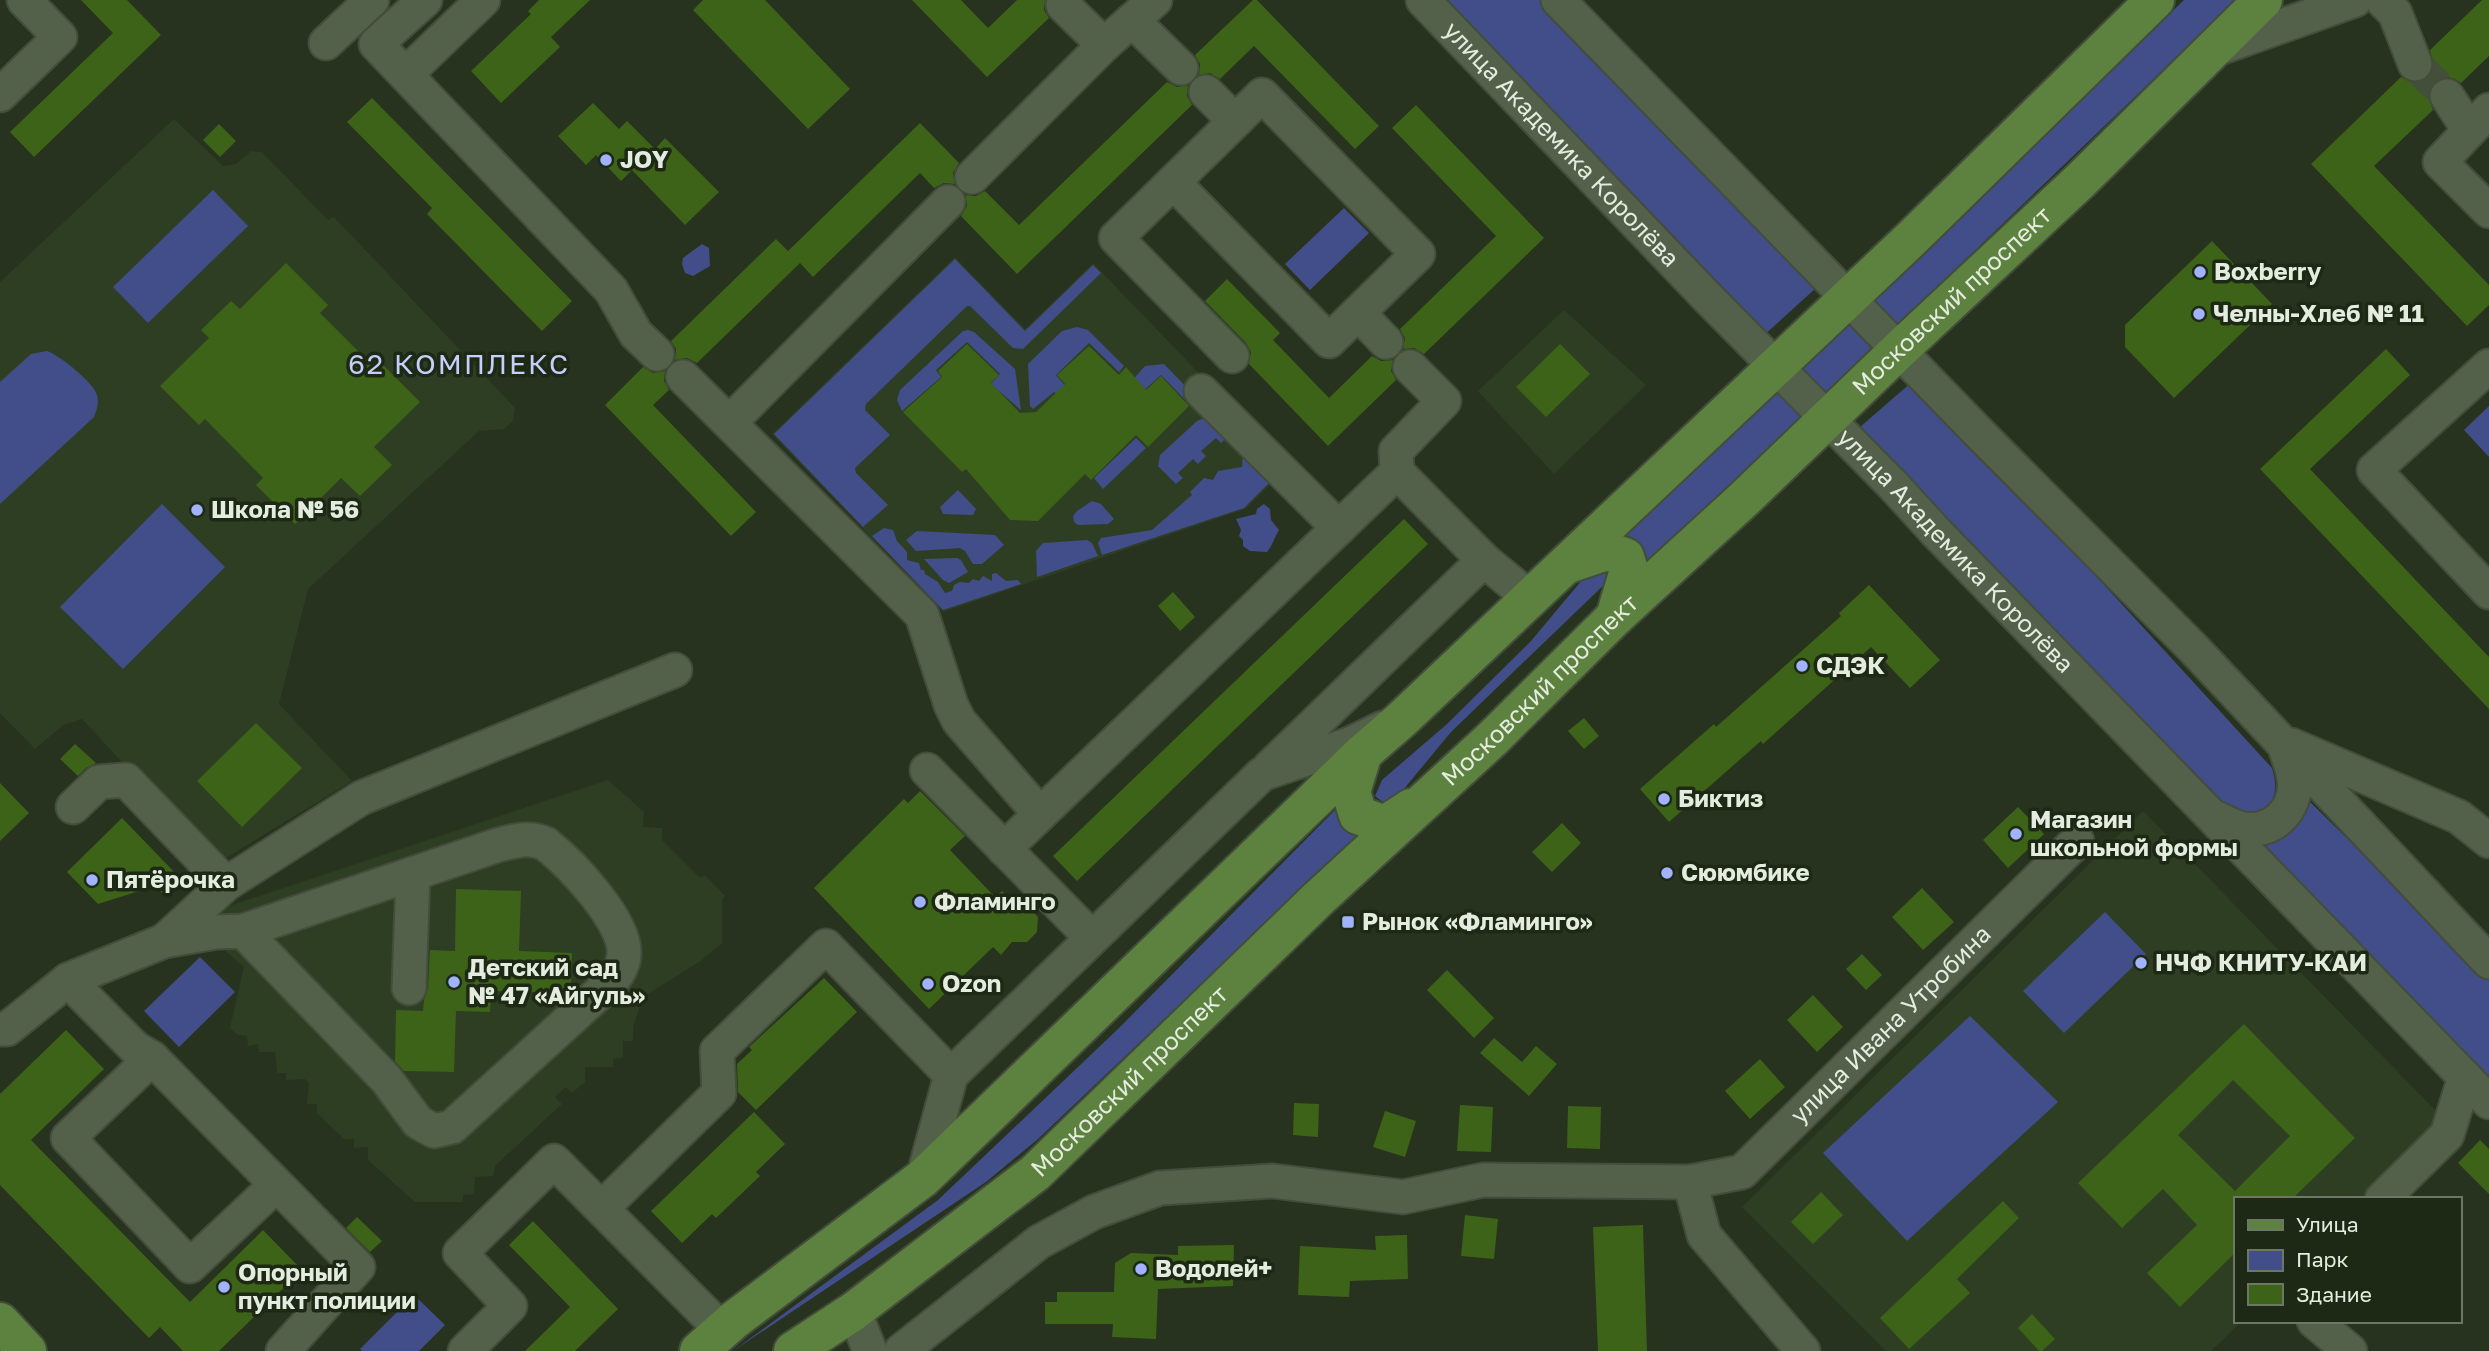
<svg xmlns="http://www.w3.org/2000/svg" width="2489" height="1351" viewBox="0 0 2489 1351" font-family="'Golos Text',sans-serif">
<rect width="100%" height="100%" fill="#27331e"/>
<!-- built -->
<g fill="#2e3e23">
<path d="M174 119 223 166 236 164 251 151 262 152 328 220 334 217 515 408 513 421 504 429 479 431 308 589 279 704 352 781 224 859 211 858 82 719 63 725 35 749 0 713V282Z"/>
<path d="M955 257 1025 329 1093 263 1289 467 1245 509 943 612 772 434Z"/>
<path d="M1564 310 1646 385 1554 474 1478 391Z"/>
<path d="M608 780 644 812 643 827 662 828V840L700 878 705 875 725 896 722 900V943L702 960 643 997 633 1027V1041H623V1058L613 1059V1067H585V1082L572 1093 566 1087 555 1097 562 1104 495 1166 493 1176 475 1177 474 1194 463 1195V1202H415L368 1160V1147L354 1148V1139H344L317 1113V1104H307L309 1083 305 1079 286 1080V1073H277L275 1052H259L258 1044 248 1046 247 1036 238 1035 230 1028 244 967 215 942 217 910Z"/>
<path d="M2143 811 2441 1116 2369 1199H2235V1321H2242L2211 1351H1886L1742 1207Z"/>
</g>
<!-- green -->
<g fill="#414e8a">
<path d="M1440 0H1540L1817 287 1762 337Z"/>
<path d="M2184 0H2236L1895 327 1871 301Z"/>
<path d="M213 190 248 226 148 323 113 287Z"/>
<path d="M1344 208 1369 233 1310 290 1285 264Z"/>
<path d="M702 244 709 248 710 266 693 276 685 273 682 264 683 258Z"/>
<path d="M955 259 1025 331 1093 265 1101 273 1023 349 1013 348 970 306H967L866 404 865 410 890 435 855 468 856 473 888 505 863 527 774 434Z"/>
<path d="M1852 318 1878 346 1823 397 1797 369Z"/>
<path d="M1077 327 1088 330 1124 366 1119 372 1089 343 1056 375 1068 389 1060 396 1054 392 1033 409 1030 406 1028 364 1062 331Z"/>
<path d="M968 330 974 332 1015 369 1021 410 999 391 994 394 988 387 1000 374 967 342 936 370 941 377 902 411 897 400 900 390 963 331Z"/>
<path d="M47 351C59 355 93 382 97 395 99 403 97 409 94 417L0 504V382L31 354Z"/>
<path d="M1164 364 1190 391V405L1161 375 1140 394 1129 384 1145 366Z"/>
<path d="M1913 381 1966 434 2272 768C2279 792 2275 801 2257 816L2226 811 1852 434Z"/>
<path d="M1777 387 1806 415 1641 571 1614 542Z"/>
<path d="M2489 406V457L2464 430Z"/>
<path d="M1204 418 1216 419 1231 433 1221 443 1216 438 1201 451 1206 456 1198 464 1193 459 1178 473 1183 478 1176 484 1158 466 1160 455 1197 421Z"/>
<path d="M1136 438 1146 448 1103 489 1094 478Z"/>
<path d="M1244 441 1276 476 1244 508 1102 555 1098 543 1101 538 1152 530 1192 495 1190 492 1204 478 1213 480 1218 471 1242 467Z"/>
<path d="M958 490 976 509 973 515 943 514 940 507Z"/>
<path d="M1092 501 1101 504 1114 519 1108 524 1078 525 1074 522 1073 516 1077 511Z"/>
<path d="M162 504 225 567 123 669 60 607Z"/>
<path d="M1264 504 1270 509 1271 520 1279 530C1274 538 1273 545 1267 552L1250 551 1243 546V540L1239 536 1241 530 1236 519 1256 514 1257 509Z"/>
<path d="M884 528 893 530 897 541 907 552V560L919 563 921 570H924L925 574 938 582 945 593 952 591 954 585 960 582 969 583 973 579 979 581 983 576 992 581V574L996 573 1006 581 1018 580 1021 584 943 610 872 536Z"/>
<path d="M917 531 995 535 1004 545 982 564H973L965 551 960 548 916 551 906 540Z"/>
<path d="M1087 540 1092 543 1098 556 1037 577 1036 551 1043 543Z"/>
<path d="M957 558 961 560 968 572 949 583 943 580 924 559Z"/>
<path d="M1600 565 1610 573 1608 581 1451 732 1394 801 1387 805 1375 796 1382 780 1447 724 1531 641 1592 568Z"/>
<path d="M2305 797 2489 978V1080L2255 842Z"/>
<path d="M1336 809C1336 823 1348 828 1357 836L1038 1139 986 1182 733 1351 938 1200 1119 1028Z"/>
<path d="M2105 912 2146 954 2064 1033 2023 991Z"/>
<path d="M200 957 235 992 179 1047 144 1011Z"/>
<path d="M1970 1016 2058 1102 1907 1241 1823 1153Z"/>
<path d="M414 1295 445 1325 419 1351H362L360 1349Z"/>
</g>
<!-- building -->
<g fill="#3c6318" fill-rule="evenodd">
<path d="M81 0H127L161 35 34 157 10 132 113 33Z"/>
<path d="M539 0H590L551 37 560 47 501 103 471 71 531 14 528 11Z"/>
<path d="M703 0H765L850 89 808 129 693 10Z"/>
<path d="M912 0H961L988 28 1017 0H1045L1044 10 1049 18 987 77Z"/>
<path d="M1253 0H1257L1379 126 1355 149 1254 46 1220 79 1210 73 1199 75 1200 64 1195 55Z"/>
<path d="M2482 0H2489V56L2461 83 2455 79 2447 77 2436 80 2430 88 2428 96 2433 110 2374 166 2489 285V305L2467 326 2311 164 2401 77 2413 83 2421 82 2430 76 2434 66 2430 50Z"/>
<path d="M1167 82 1177 87 1188 85 1187 96 1192 105 1017 274 961 216 967 206 965 195 976 196 985 191 1019 225Z"/>
<path d="M372 98 572 301 542 331 427 214 432 208 347 122Z"/>
<path d="M593 103 619 129 627 121 655 149 665 138 719 192 685 225 632 170 621 181 596 155 586 165 558 136Z"/>
<path d="M1416 105 1544 238 1424 354 1414 348 1403 349 1405 338 1400 329 1496 236 1392 128Z"/>
<path d="M920 123 959 163 953 173 955 184 944 183 934 188 920 173 813 277 800 263 697 363 687 358 675 360 676 349 671 341 776 239 788 251Z"/>
<path d="M219 124 236 141 220 157 203 140Z"/>
<path d="M2212 241 2272 304 2174 398 2125 347V325Z"/>
<path d="M286 263 328 305 320 313 374 367 379 361 420 402 374 447 392 465 360 496 341 478 295 524 256 485 263 478 205 419 199 425 160 386 209 338 201 330 231 301 240 309Z"/>
<path d="M1227 279 1280 333 1273 340 1329 398 1372 356 1381 361 1393 360 1391 371 1396 380 1328 446 1249 364 1251 352 1246 343 1205 301Z"/>
<path d="M967 344 999 375 991 383 1020 413 1036 412 1065 384 1057 375 1089 346 1119 375 1126 367 1146 390 1161 376 1189 406 1148 447 1136 435 1091 480 1085 474 1038 521 1010 520 966 469 962 472 903 412 942 377 938 371Z"/>
<path d="M1560 344 1590 374 1546 417 1516 387Z"/>
<path d="M2386 349 2410 375 2310 469 2489 657V709L2260 469Z"/>
<path d="M643 367 653 373 665 371 664 381 669 390 653 405 756 512 731 536 605 405Z"/>
<path d="M1404 519 1428 544 1077 881 1053 856Z"/>
<path d="M1869 585 1940 660 1910 688 1871 647 1763 744 1761 741 1669 822 1640 789 1714 724 1716 727 1841 616 1839 613Z"/>
<path d="M1173 592 1195 617 1180 631 1158 606Z"/>
<path d="M1584 718 1599 736 1584 749 1568 731Z"/>
<path d="M256 723 302 768 242 827 197 781Z"/>
<path d="M75 744 96 763 86 768 78 776 60 759Z"/>
<path d="M0 783 29 813 0 841Z"/>
<path d="M920 791 965 836 950 850 995 897 1002 891 1018 908H1030L1038 917 1037 932 1027 942H1012L1001 955 993 947 929 1009 814 888 904 799 908 803Z"/>
<path d="M2018 807 2044 834 2008 868 1983 840Z"/>
<path d="M122 818 181 879 164 895 155 886 98 904 67 872Z"/>
<path d="M1562 823 1581 843 1552 872 1532 852Z"/>
<path d="M1922 888 1954 922 1923 950 1892 917Z"/>
<path d="M456 889 521 891 519 951 572 953 571 993 491 991 490 1012 456 1011 454 1072 404 1071 395 1061 396 1010 423 1011 424 1000 428 989 430 950 455 951Z"/>
<path d="M1862 954 1882 975 1866 990 1846 969Z"/>
<path d="M1447 970 1494 1018 1474 1038 1427 990Z"/>
<path d="M824 978 857 1012 756 1110 738 1092 737 1064 752 1050 749 1047Z"/>
<path d="M1813 995 1843 1027 1817 1052 1787 1020Z"/>
<path d="M2244 1024 2355 1138 2292 1199H2235V1253L2180 1307 2147 1273 2197 1225 2163 1189 2122 1228 2078 1183ZM2233 1080 2290 1136 2235 1191 2178 1135Z"/>
<path d="M66 1030 104 1069 31 1140 190 1302 263 1230 302 1270 219 1351H183L160 1327 149 1338 0 1185V1094Z"/>
<path d="M1494 1038 1522 1062 1536 1046 1557 1064 1529 1096 1480 1053Z"/>
<path d="M1760 1059 1785 1087 1750 1119 1725 1091Z"/>
<path d="M1294 1103 1319 1104 1318 1137 1293 1135Z"/>
<path d="M1460 1105 1493 1107 1491 1152 1457 1151Z"/>
<path d="M1568 1106 1601 1107 1600 1149 1567 1148Z"/>
<path d="M1385 1111 1416 1121 1405 1157 1373 1147Z"/>
<path d="M754 1112 785 1144 756 1172 760 1176 716 1218 712 1214 682 1243 651 1211Z"/>
<path d="M2480 1140 2489 1149V1194L2458 1163Z"/>
<path d="M1821 1192 1843 1215 1813 1244 1791 1222Z"/>
<path d="M2003 1201 2019 1218 1957 1279 1970 1293 1909 1349 1880 1318Z"/>
<path d="M1465 1215 1498 1219 1494 1259 1461 1256Z"/>
<path d="M357 1217 382 1241 370 1252 346 1228Z"/>
<path d="M533 1221 618 1309 575 1351H525L570 1307 509 1245Z"/>
<path d="M1643 1225 1647 1351H1598L1593 1227Z"/>
<path d="M1407 1235 1408 1279 1350 1281 1349 1297 1298 1295 1300 1246 1376 1250 1375 1236Z"/>
<path d="M1234 1245 1233 1286 1158 1289 1156 1339 1112 1337 1113 1324H1045V1302H1057V1292H1114L1115 1263 1131 1253 1178 1255V1246Z"/>
<path d="M2032 1314 2055 1339 2042 1351H2039L2018 1328Z"/>
</g>
<g fill="none" stroke-linecap="round" stroke-linejoin="round">
<!-- minor-tunnel -->
<path stroke="#434f3b" stroke-width="33" stroke-dasharray="33 17" stroke-linecap="butt" d="M2415 64 2447 96"/>
<defs>
<g id="minor">
<path d="M425 0 376 44 611 290 636 334 657 354"/>
<path id="s1" d="M1423 0 1706 296 1893 485 1935 531 2489 1102"/>
<path d="M1558 0 1982 436 2193 648 2489 962"/>
<path d="M2382 0 2395 13 2415 64"/>
<path d="M1063 5 1104 45"/>
<path d="M1132 20 1181 68"/>
<path d="M326 43 372 0"/>
<path d="M2211 51 2355 0"/>
<path d="M406 74 483 0"/>
<path d="M1206 92 1235 121"/>
<path d="M0 95 60 37 24 0"/>
<path d="M2447 96 2469 130"/>
<path d="M2489 110 2440 162 2489 211"/>
<path d="M972 177 1104 45 1155 0"/>
<path d="M1173 182 1329 341 1418 254 1262 95 1116 238 1232 356"/>
<path d="M1358 313 1386 342"/>
<path d="M2489 366 2374 470 2489 592"/>
<path d="M683 377 922 615 951 705 959 721 1040 814"/>
<path d="M1201 391 1339 528"/>
<path d="M730 422 948 202"/>
<path d="M1484 560 1530 598"/>
<path d="M2291 745 2459 817 2489 841"/>
<path d="M1269 768 1484 560 1397 472 1396 451 1444 401 1410 367"/>
<path d="M927 770 1092 938"/>
<path d="M73 807 99 782 126 780 226 884"/>
<path d="M2214 817C2222 820 2231 826 2239 828 2271 836 2298 810 2294 779 2293 768 2288 757 2285 747"/>
<path d="M1004 849 1397 472"/>
<path d="M164 941 226 884 361 798 675 670"/>
<path d="M68 980 135 1048 152 1058 358 1267 283 1351"/>
<path d="M409 988 413 874"/>
<path d="M0 1029H7L68 980 164 941 216 932 243 931 498 845C515 841 530 836 546 844 571 864 627 922 624 955 623 967 617 976 609 984L452 1127 434 1131 418 1122 386 1079 243 931"/>
<path d="M152 1058 68 1138 190 1266 276 1185"/>
<path d="M923 1178 951 1075 1262 774 1350 744 1383 728"/>
<path d="M1690 1182 1704 1235 1803 1351"/>
<path d="M2382 1199 2447 1135 2465 1077"/>
<path d="M602 1208 719 1093 717 1051 826 946 951 1075"/>
<path d="M854 1311 870 1351"/>
<path d="M2314 1321 2350 1351"/>
<path d="M465 1351 510 1306 460 1253 554 1161 723 1331"/>
<path id="s2" d="M901 1351 1039 1242 1094 1212 1160 1188 1273 1181 1403 1197 1483 1180 1690 1182 1742 1172 2077 841"/>
</g>
<g id="major">
<path d="M1568 564 1607 551 1625 557 1629 570 1615 617"/>
<path d="M1363 753 1351 792 1358 815 1385 825 1411 808"/>
<path d="M0 1322 27 1351"/>
<path d="M699 1351 734 1320 923 1178 1363 753 1401 720 1912 238 2155 0"/>
<path id="s3" d="M793 1351 854 1311 1035 1173 1319 898 1492 739 1615 617 1744 499 1899 350 2080 181 2263 0"/>
</g>
</defs>
<!-- minor casing -->
<use href="#minor" stroke="#424d3b" stroke-width="37"/>
<!-- major casing -->
<use href="#major" stroke="#424d3b" stroke-width="42"/>
<!-- minor -->
<use href="#minor" stroke="#53614a" stroke-width="33"/>
<!-- major -->
<use href="#major" stroke="#5d813e" stroke-width="38"/>
</g>
<!-- markers -->
<g fill="#a1b3fd" stroke="#1d2914" stroke-width="2.5">
<circle cx="606" cy="160" r="7"/>
<circle cx="2200" cy="272" r="7"/>
<circle cx="2199" cy="314" r="7"/>
<circle cx="197" cy="510" r="7"/>
<circle cx="1802" cy="666" r="7"/>
<circle cx="1664" cy="799" r="7"/>
<circle cx="2016" cy="834" r="7"/>
<circle cx="1667" cy="873" r="7"/>
<circle cx="92" cy="880" r="7"/>
<circle cx="920" cy="902" r="7"/>
<rect x="1341" y="915" width="14" height="14" rx="3.5"/>
<circle cx="2141" cy="963" r="7"/>
<circle cx="454" cy="982" r="7"/>
<circle cx="928" cy="984" r="7"/>
<circle cx="1141" cy="1269" r="7"/>
<circle cx="224" cy="1287" r="7"/>
</g>
<g text-anchor="middle" stroke-width="7" stroke-linejoin="round" paint-order="stroke">
<!-- street labels -->
<g font-size="24" fill="#e4ecdf" stroke="#1d2914">
<text dy="8" stroke="none"><textPath href="#s1" startOffset="200">улица Академика Королёва</textPath></text>
<text dy="8" stroke="none"><textPath href="#s3" startOffset="1566">Московский проспект</textPath></text>
<text dy="8" stroke="none"><textPath href="#s1" startOffset="766">улица Академика Королёва</textPath></text>
<text dy="8" stroke="none"><textPath href="#s3" startOffset="999">Московский проспект</textPath></text>
<text dy="8" stroke="none"><textPath href="#s2" startOffset="1104">улица Ивана Утробина</textPath></text>
<text dy="8" stroke="none"><textPath href="#s3" startOffset="432">Московский проспект</textPath></text>
</g>
<!-- poi labels -->
<g font-size="24" font-weight="bold" fill="#e4ecdf" stroke="#1d2914" text-anchor="start">
<text x="620" y="168">JOY</text>
<text x="2214" y="280">Boxberry</text>
<text x="2213" y="322">Челны-Хлеб № 11</text>
<text x="211" y="518">Школа № 56</text>
<text x="1816" y="674">СДЭК</text>
<text x="1678" y="807">Биктиз</text>
<text x="2030" y="828">Магазин<tspan x="2030" dy="28">школьной формы</tspan></text>
<text x="1681" y="881">Сююмбике</text>
<text x="106" y="888">Пятёрочка</text>
<text x="934" y="910">Фламинго</text>
<text x="1362" y="930">Рынок «Фламинго»</text>
<text x="2155" y="971">НЧФ КНИТУ-КАИ</text>
<text x="468" y="976">Детский сад<tspan x="468" dy="28">№ 47 «Айгуль»</tspan></text>
<text x="942" y="992">Ozon</text>
<text x="1155" y="1277">Водолей+</text>
<text x="238" y="1281">Опорный<tspan x="238" dy="28">пункт полиции</tspan></text>
</g>
<!-- quarter labels -->
<g font-size="28" letter-spacing="2" fill="#c4d0fa" stroke="#1d2914">
<text x="459" y="374">62 КОМПЛЕКС</text>
</g>
</g>
<!-- legend -->
<rect x="2234" y="1197" width="228" height="126" fill="#1d2914" stroke="#6d7765" stroke-width="2"/>
<rect x="2248" y="1220" width="35" height="10" fill="#5d813e" stroke="#6d7765" stroke-width="2"/>
<text x="2296" y="1232" font-size="21" fill="#e4ecdf">Улица</text>
<rect x="2248" y="1250" width="35" height="21" fill="#414e8a" stroke="#6d7765" stroke-width="2"/>
<text x="2296" y="1267" font-size="21" fill="#e4ecdf">Парк</text>
<rect x="2248" y="1284" width="35" height="21" fill="#3c6318" stroke="#6d7765" stroke-width="2"/>
<text x="2296" y="1302" font-size="21" fill="#e4ecdf">Здание</text>
</svg>
